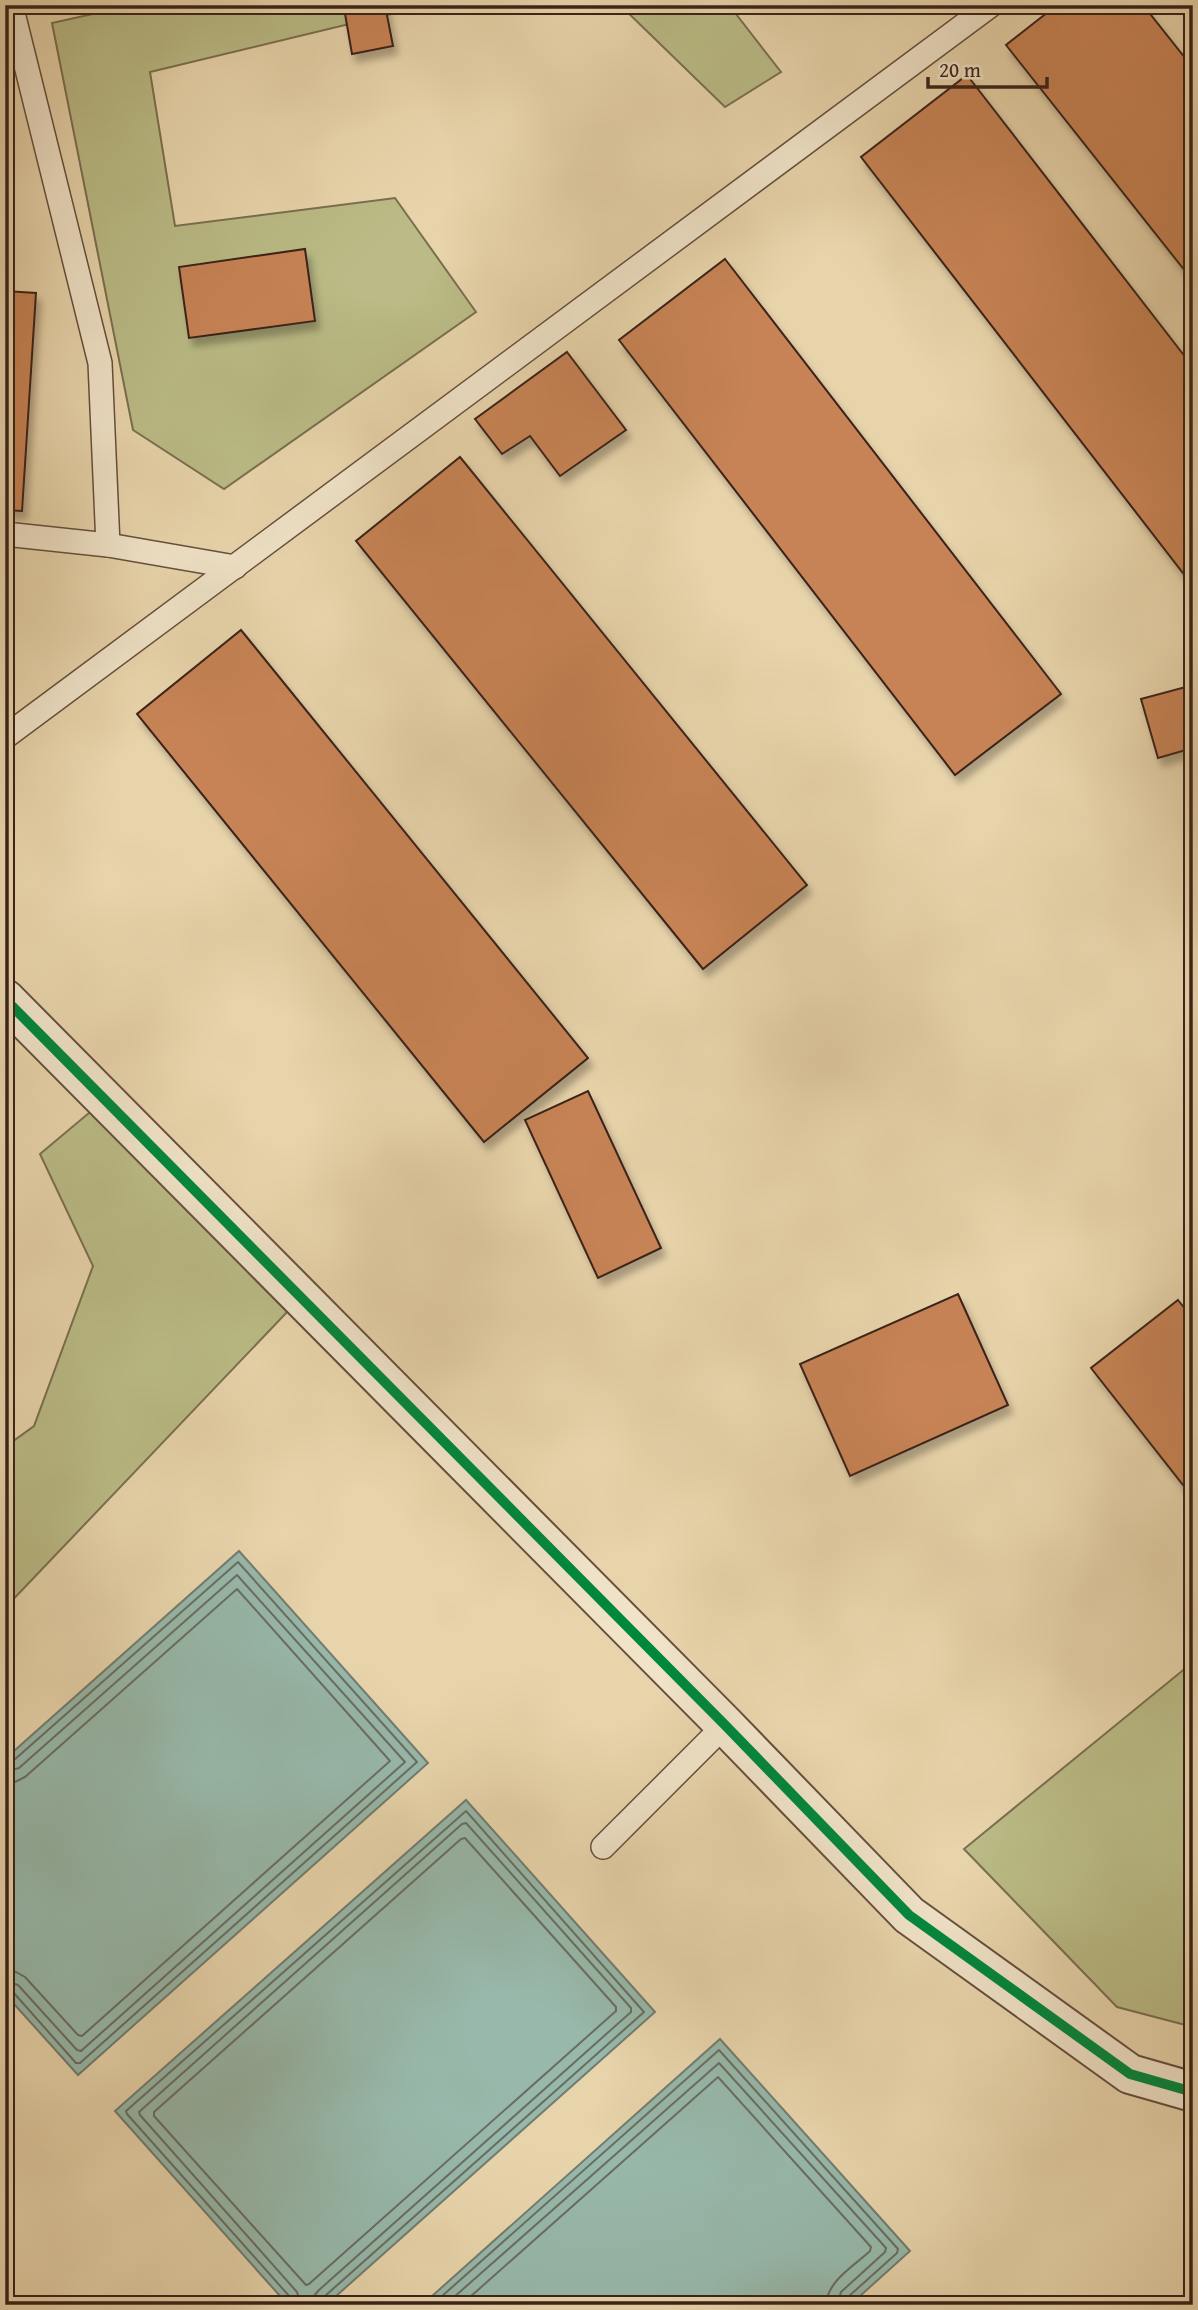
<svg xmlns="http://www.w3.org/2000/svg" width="1198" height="2310" viewBox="0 0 1198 2310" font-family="'Gentium Book Plus',serif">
<defs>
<filter id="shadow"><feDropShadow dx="4.5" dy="8" stdDeviation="3.5" flood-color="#0004"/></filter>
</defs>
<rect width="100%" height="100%" fill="#e8d4ab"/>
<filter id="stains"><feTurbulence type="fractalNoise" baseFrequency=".00286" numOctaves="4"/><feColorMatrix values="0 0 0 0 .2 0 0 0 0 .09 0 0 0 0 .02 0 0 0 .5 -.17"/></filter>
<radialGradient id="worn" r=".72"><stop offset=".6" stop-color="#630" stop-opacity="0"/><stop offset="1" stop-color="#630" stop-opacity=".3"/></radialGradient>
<!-- green -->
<g fill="#babb86" stroke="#7a6f50" stroke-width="2">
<path d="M133 5H428L150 72 175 226 395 198 476 312 224 489 133 430 52 23Z"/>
<path d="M620 5H729L781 72 725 107Z"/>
<path d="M96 1107 289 1310 5 1608V1447L34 1426 93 1266 40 1154Z"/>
<path d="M1193 1662V2027L1117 2007 964 1849Z"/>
</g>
<!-- water -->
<g fill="#97b8aa" stroke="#727c70" stroke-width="2">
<path d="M239 1551 428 1763 78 2075 5 1994V1759Z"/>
<path d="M466 1800 655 2012 326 2305H288L115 2111Z"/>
<path d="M720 2039 910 2251 850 2305H422Z"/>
</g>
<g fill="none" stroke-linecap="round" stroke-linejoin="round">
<!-- shore -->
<g stroke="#686e62" stroke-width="2">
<path d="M5 1763 13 1761 238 1562 417 1762 80 2063H76L13 1992 5 1990"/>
<path d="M5 1772 19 1768 237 1575 405 1762 81 2051 77 2050 18 1985 5 1981"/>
<path d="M5 1783 15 1782 25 1777 237 1589 390 1761 82 2036 78 2035 25 1977 16 1972 5 1971"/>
<path d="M465 1838 616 2007V2011L309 2284 306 2285 154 2116V2112L461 1839Z"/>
<path d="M292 2305 290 2297 127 2114 126 2111 466 1811 644 2012 325 2296 322 2305"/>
<path d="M301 2305 297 2292 140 2115 139 2112 462 1824 466 1823 631 2008V2012L319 2290 314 2296 313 2305"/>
<path d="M432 2305 719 2050 898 2249 897 2253 848 2297 846 2305"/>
<path d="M445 2305 719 2063 886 2248 885 2252 841 2292 837 2305"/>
<path d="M461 2305 718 2077 871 2247 870 2251C854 2266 827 2281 826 2305"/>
</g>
</g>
<!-- building -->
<g fill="#c78355" stroke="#3a231a" stroke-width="2" filter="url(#shadow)">
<path d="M359 5H385L393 46 352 54 344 8Z"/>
<path d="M1057 5H1143L1193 68V281L1006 45Z"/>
<path d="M967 75 1193 367V586L861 157Z"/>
<path d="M305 249 315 321 189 338 179 267Z"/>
<path d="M725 259 1061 694 955 775 619 340Z"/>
<path d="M5 291 36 293 22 511 5 510Z"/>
<path d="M567 352 626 430 560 476 530 436 502 454 475 419Z"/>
<path d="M460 457 807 885 703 969 356 541Z"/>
<path d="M241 630 588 1058 484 1142 137 714Z"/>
<path d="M1193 685V748L1158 758 1141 699Z"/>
<path d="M588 1091 661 1248 598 1278 525 1120Z"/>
<path d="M958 1294 1008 1405 850 1476 800 1364Z"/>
<path d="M1178 1300 1193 1319V1485L1187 1490 1091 1368Z"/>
</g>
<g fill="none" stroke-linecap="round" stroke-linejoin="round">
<defs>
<g id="service">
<path d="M11 5 100 363 108 545"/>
<path d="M5 534 108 545 235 567"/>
<path d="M5 737 991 5"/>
<path d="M603 1847 725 1725"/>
</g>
<path id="tertiary" d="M5 999 725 1725 909 1915 1130 2074 1193 2092"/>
</defs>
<!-- service casing -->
<use href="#service" stroke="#664f3e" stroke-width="26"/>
<!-- tertiary casing -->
<use href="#tertiary" stroke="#664f3e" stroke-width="42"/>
<!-- service -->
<use href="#service" stroke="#f0e3c8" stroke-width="23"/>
<!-- tertiary -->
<use href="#tertiary" stroke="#f0e3c8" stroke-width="38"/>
<defs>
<path id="cycleway" d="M5 999 725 1725 909 1915 1130 2074 1193 2092"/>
</defs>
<!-- cycleway casing -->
<use href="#cycleway" stroke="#f0e3c8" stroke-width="15"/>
<!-- cycleway -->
<use href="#cycleway" stroke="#00873e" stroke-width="10"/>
</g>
<!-- margin -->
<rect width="1198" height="2310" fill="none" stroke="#e8d4ab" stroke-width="28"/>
<rect x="7" y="7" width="1184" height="2296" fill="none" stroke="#3a231a" stroke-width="3.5"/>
<rect x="14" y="14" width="1170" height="2282" fill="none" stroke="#3a231a" stroke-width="2"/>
<!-- scale -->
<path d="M928 77v10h119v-10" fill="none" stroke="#3a231a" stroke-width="3.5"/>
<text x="939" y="77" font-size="21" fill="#3a231a" stroke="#f0e3c8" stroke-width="5" paint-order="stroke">20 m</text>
<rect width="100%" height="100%" filter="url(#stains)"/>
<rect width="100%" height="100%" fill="url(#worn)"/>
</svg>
